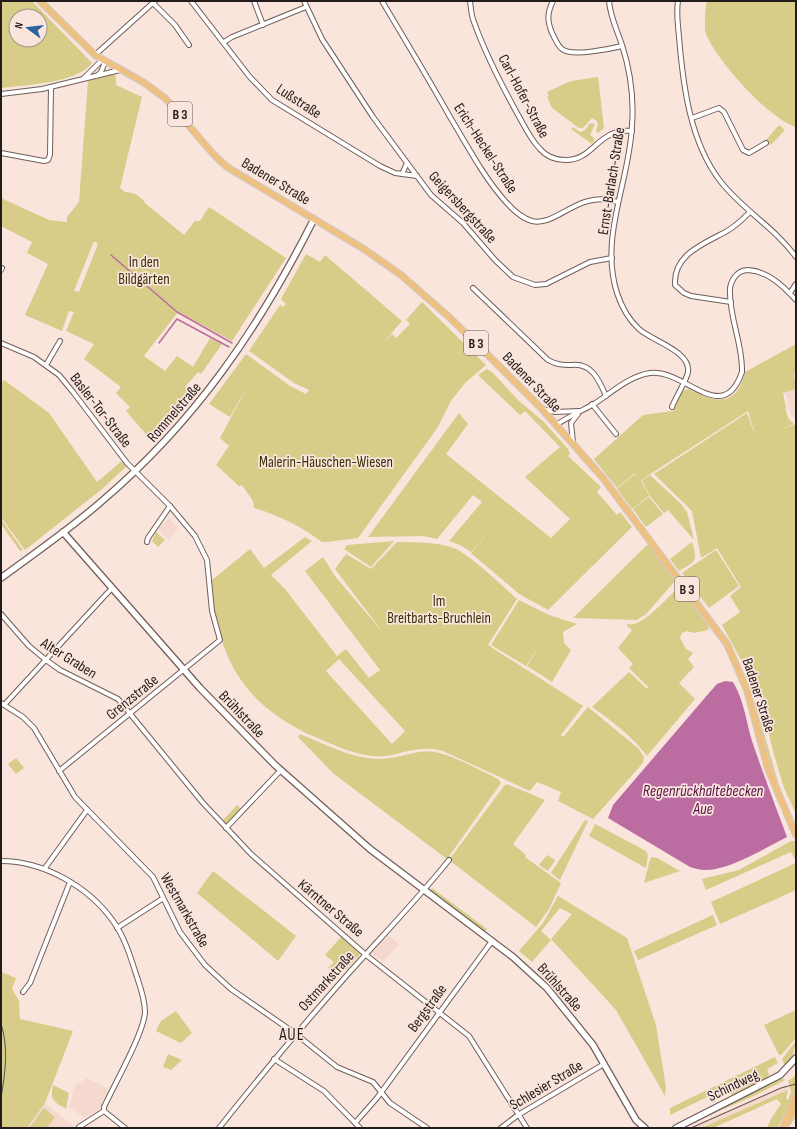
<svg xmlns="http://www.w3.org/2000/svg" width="797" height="1129" viewBox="0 0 797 1129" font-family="'Sofia Sans Condensed',sans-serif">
<rect width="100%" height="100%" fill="#fae5dd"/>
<!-- built -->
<g fill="#f5d8ce">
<path d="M796 389V420L791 415 785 392Z"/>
<path d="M169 518 178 529 168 540 158 529Z"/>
<path d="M388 935 399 944 383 962 373 955V952Z"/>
<path d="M87 1078 108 1089 100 1109 85 1118 69 1107 75 1086Z"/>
<path d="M787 1084 788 1090 701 1128H688Z"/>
<path d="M45 1103 76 1128H27Z"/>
</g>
<!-- green -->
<g fill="#d7cc88" fill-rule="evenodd">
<path d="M1 1H32L92 63C78 83 25 85 1 88ZM16 16H40V40H16Z"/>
<path d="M707 1H796V127C770 120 716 60 706 34 704 29 705 6 707 1Z"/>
<path d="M114 74 116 76V85L142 97 120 188 125 192C135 193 140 195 146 204L184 235 195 221H200L209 207 286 258 232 341 178 312 144 356 165 371 177 356 193 367 210 338 222 344 201 374 198 372 185 387 192 393 182 407 152 441 126 411 130 407 116 393 121 387 84 359 94 344 66 331 74 312 69 311 62 331 25 315 48 264 27 253 32 242 1 226V198L49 220 67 222V217L79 202 88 81ZM94 241 98 244 79 292 74 291Z"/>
<path d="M598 77 604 128 598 133 596 131 598 125 597 121 592 118 583 128H579L552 108 547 97 549 96 547 92 571 81Z"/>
<path d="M590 123 595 124 590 135 595 139 592 144 571 129 573 127 580 132 584 131Z"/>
<path d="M779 125 785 130 771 145 766 140Z"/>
<path d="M306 254 320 262 325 255 402 321 382 344 392 334 396 338 410 324 406 320 422 302 486 365 465 383 451 401 438 427 358 538 326 542H322C302 527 279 515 254 508L253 501 242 485 239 486 216 465 229 446 220 438 250 382 245 378 250 382 230 417 209 404 246 354 290 386 306 394 309 390 294 383 249 351 280 305 283 307 286 304 281 299Z"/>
<path d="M796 344V367L794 375 796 389 783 393 786 408 782 409 785 408 788 418 794 424 779 430 796 424V814L784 788 773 751 759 693 722 625 740 612 730 596 741 587 717 548 701 558 692 511 654 474 747 413 756 438 748 411 641 480 649 496 632 509 617 489 635 474 639 477 635 473 617 488 594 459 643 415 673 411 682 391 688 389C715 402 736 409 745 372Z"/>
<path d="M487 369 493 373 518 400 544 422 568 449 570 454 568 456 601 487 597 492 617 515 620 512 632 527 548 610 519 594 471 553 492 529 471 552 460 545 449 541 482 502 473 495 437 539 423 536 368 537 459 413 468 424 446 454 551 538 570 519 525 477 560 447 525 411 520 415 478 375Z"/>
<path d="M4 380 49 413 97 482 123 460 127 466 102 489 25 550 1 517V383Z"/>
<path d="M650 475 681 504 687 512 694 540 668 510 664 513 649 495 642 480Z"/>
<path d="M649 497 663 514 646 527 633 509Z"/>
<path d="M1 519 23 550 20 551 1 524Z"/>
<path d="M156 532 165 540 158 547 152 541Z"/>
<path d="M305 537 312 541 271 575 285 589 337 656 346 649 369 678 380 670 305 571 323 557 335 576 384 634 335 569 346 554 371 569 397 542C414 542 443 542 458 550 478 562 499 583 517 599L488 645 583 706 561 735 563 737 588 707 639 749 644 757 643 763 593 819 558 801 561 792 537 782 530 791 443 751C413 743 397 759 372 756 354 754 336 746 320 739 246 709 215 658 212 580L250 549 264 568ZM339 659 405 731 392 744 326 671Z"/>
<path d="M394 541 371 567 344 549 347 545Z"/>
<path d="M692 542C698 561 696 561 679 571L670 559Z"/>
<path d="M648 544 675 581 646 614 637 620 573 618Z"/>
<path d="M716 550 739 586 709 608 682 573Z"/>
<path d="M679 589 682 590 709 627 708 630 694 633 687 631 682 633 680 638 686 649 693 653 688 659 694 667 679 683 695 699 647 756C632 736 612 721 592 707L629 672 647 689 648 687 629 668 633 664 618 648 632 630 627 626 628 624C641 628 665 600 675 591Z"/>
<path d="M519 600 549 615 577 624 563 632 564 643 571 650 552 682 527 666 542 641 526 666 491 645Z"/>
<path d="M751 697H753L756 706 781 792 796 828 772 770 755 707Z"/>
<path d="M300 734C325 744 354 760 382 759 402 758 419 748 439 753 459 758 479 770 498 779L501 783 447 859 334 774 298 737Z"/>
<path d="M16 758 24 768 16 774 8 764Z"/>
<path d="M507 784 545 800 513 844 526 855 525 857 561 883 549 909 536 927 449 860 504 786Z"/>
<path d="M237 805 241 809 227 824 223 820Z"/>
<path d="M585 820 588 821 560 880 551 873Z"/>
<path d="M595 824 646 851 648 855 646 868 589 836Z"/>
<path d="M791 841H795L796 861 791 852 706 890 702 879 739 870Z"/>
<path d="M547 855 555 860 548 871 539 865Z"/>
<path d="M652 857 657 858 680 871 644 883 650 859Z"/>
<path d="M796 863V890L720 924 711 902Z"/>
<path d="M213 871 296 936 278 961 197 893Z"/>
<path d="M432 888 487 929 484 933 429 892Z"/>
<path d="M558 896 627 938 656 1025 666 1088 665 1096 616 1010 551 939 572 914 560 908 541 931 551 940 532 962 519 951 543 923Z"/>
<path d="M713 915 717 925 638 960 634 951Z"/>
<path d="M341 937 360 954 346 970 343 968 337 976 328 968 334 962 325 955Z"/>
<path d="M1 972 16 978 12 989 19 1001 20 1019 73 1031 45 1103 27 1128H1Z"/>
<path d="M796 1010V1038L781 1055H779L764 1025Z"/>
<path d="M176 1011 192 1033 181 1043 156 1031 161 1021Z"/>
<path d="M796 1041 792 1058 786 1065 784 1064 782 1059Z"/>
<path d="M168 1054 182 1060 171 1070 163 1067Z"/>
<path d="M775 1057 778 1063 767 1069 769 1074 767 1078 732 1096 728 1087 670 1115V1108Z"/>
<path d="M796 1075V1089L778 1128H767L772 1117 781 1104 777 1099 713 1128H701L788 1090 786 1099 788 1100 791 1092 788 1081Z"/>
<path d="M780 1078 785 1080 756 1095 680 1128Z"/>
<path d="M53 1085 69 1093 66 1109C53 1101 50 1101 53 1085Z"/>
<path d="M44 1108 55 1117 47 1128H29Z"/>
</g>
<!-- water -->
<path fill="#bb6da2" d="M725 681 733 682C744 700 746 721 752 741 763 773 775 805 787 837 765 848 730 870 705 870 700 870 694 868 690 867L608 818 613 805 709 693 717 684Z"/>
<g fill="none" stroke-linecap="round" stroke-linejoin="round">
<!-- stream -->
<g stroke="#bb6da2" stroke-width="1.5">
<path d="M111 255 177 312 232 343"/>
<path d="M159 343 177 319 229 347"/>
</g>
<defs>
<g id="street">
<path d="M191 1 249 76 272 100 380 166 395 173 417 176"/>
<path d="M254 1 263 25"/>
<path d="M304 1 322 39 373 117 431 195 463 223 495 260 513 277 535 285 546 284 590 262 612 258"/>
<path d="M382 1C405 40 428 78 450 117 467 145 483 176 505 201 512 209 521 218 532 221 558 227 577 189 618 202"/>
<path d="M470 1C471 8 471 15 474 22 485 53 501 84 517 113 524 125 530 139 540 149 546 156 555 160 565 160 594 161 597 128 632 131"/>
<path d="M553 1C547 13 547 21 552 33 555 38 557 45 562 49 571 57 610 49 622 46"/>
<path d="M609 1C610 16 617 30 622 45 630 70 634 99 632 125 630 181 599 236 617 293 621 305 629 320 639 329 652 341 691 351 688 372 687 380 675 398 672 407"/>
<path d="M678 1C676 13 678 25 679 37 683 85 690 143 721 182 743 210 775 228 796 257"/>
<path d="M153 3 175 25 189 45"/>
<path d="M224 42 232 37 306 7"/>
<path d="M95 55 155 1"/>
<path d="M98 75 101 72 105 62"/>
<path d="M84 78 102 60"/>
<path d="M1 94 42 89 120 70"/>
<path d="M692 118 719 108 724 112 743 150 749 153 766 143"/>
<path d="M1 153 44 161 48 160 50 155 51 87"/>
<path d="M402 174 407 163"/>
<path d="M1 270 2 268"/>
<path d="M473 288 548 360C557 365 563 365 572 365 592 363 599 380 606 396"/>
<path d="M790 293 796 284"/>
<path d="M731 302 691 296 684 293 675 285C673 254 704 244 727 231 736 226 743 219 750 212"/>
<path d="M1 343 34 357 59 375 73 392 127 463 170 506 195 536 207 560 212 611 220 640 59 771"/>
<path d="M46 365 60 341"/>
<path d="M592 404 616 434"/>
<path d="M542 409 555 412 579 411"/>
<path d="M556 425C568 417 581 411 594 404 611 393 629 376 650 373 684 368 723 428 742 372 743 345 730 320 730 293 729 283 736 270 748 270 768 271 783 286 796 300"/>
<path d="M573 442 571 423 578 414"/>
<path d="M147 542 148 538 170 506"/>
<path d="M1 614 29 646 46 660 60 670 118 699 203 803 251 854 366 955 469 1036 527 1128"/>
<path d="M1 703 23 717 34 728 75 797 153 877 180 932 205 965 231 989 296 1034 337 1067 373 1082 390 1103 427 1128"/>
<path d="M5 704 112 588"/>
<path d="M226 828 281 770"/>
<path d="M1 861C43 861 88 886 113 921 124 936 130 955 136 974 140 986 145 999 145 1012 144 1033 114 1085 104 1107V1111"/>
<path d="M45 868 87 810"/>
<path d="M117 928 162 899"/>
<path d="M23 992 30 983 70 882"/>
<path d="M274 1059 324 1091 360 1128"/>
<path d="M104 1111 125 1128"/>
<path d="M355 1123 377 1098 492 941"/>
<path d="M79 1127 104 1111"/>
<path d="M219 1128C261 1075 304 1024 348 974 382 936 417 900 449 860"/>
<path d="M501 1128 518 1115 604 1064"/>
</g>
<g id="secondary">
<path d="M63 532 200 688 275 765 370 849 513 957 547 988 593 1045 636 1120 645 1128"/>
<path d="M1 578C35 553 70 529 102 501 196 421 259 328 314 219"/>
<path d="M676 1128 780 1075 796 1058"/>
</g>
<g id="primary">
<path d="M40 1 95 55 143 82 165 98 214 155 227 167 364 249 401 275 448 316 493 360 542 409 603 478 727 644 747 690 768 769 796 835"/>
<path d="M787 1123 796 1110"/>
<path d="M783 1128 796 1096"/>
</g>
</defs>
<!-- street casing -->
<use href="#street" stroke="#705e58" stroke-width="6"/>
<!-- secondary casing -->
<use href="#secondary" stroke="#705e58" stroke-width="8"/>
<!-- primary casing -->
<use href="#primary" stroke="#cfcdcd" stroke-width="8"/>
<!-- street -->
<use href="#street" stroke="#fff" stroke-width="4"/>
<!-- secondary -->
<use href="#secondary" stroke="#fff" stroke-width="5.5"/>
<!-- primary -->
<use href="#primary" stroke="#eec183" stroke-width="6"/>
<!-- tram -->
<g stroke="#584d49" stroke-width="1">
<path d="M1 1024C9 1049 5 1073 1 1098"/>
<path d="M1 1127V1128"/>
<path d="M691 1128 781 1088 796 1084"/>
</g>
</g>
<g text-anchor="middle" stroke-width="3.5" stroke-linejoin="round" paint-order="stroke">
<!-- shield labels -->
<g fill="#fae5dd" stroke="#645854" stroke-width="1">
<rect x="168" y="102" width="24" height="24" rx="3"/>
<rect x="464" y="331" width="24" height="24" rx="3"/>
<rect x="675" y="577" width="24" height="24" rx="3"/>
</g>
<g font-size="14" font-weight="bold" fill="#241c1a">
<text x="180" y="119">B 3</text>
<text x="476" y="348">B 3</text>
<text x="687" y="594">B 3</text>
</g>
<!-- street labels -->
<g font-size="15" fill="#241c1a" stroke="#fae5dd">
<text transform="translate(524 96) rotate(62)" y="5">Carl-Hofer-Straße</text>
<text transform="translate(299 101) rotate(33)" y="5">Lußstraße</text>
<text transform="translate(486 148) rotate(57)" y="5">Erich-Heckel-Straße</text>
<text transform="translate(276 181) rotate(31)" y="5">Badener Straße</text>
<text transform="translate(611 181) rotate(-81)" y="5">Ernst-Barlach-Straße</text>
<text transform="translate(463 207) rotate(47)" y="5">Geigersbergstraße</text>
<text transform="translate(532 382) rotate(46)" y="5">Badener Straße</text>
<text transform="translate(101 410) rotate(52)" y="5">Basler-Tor-Straße</text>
<text transform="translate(174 412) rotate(-49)" y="5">Rommelstraße</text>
<text transform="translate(69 658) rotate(32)" y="5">Alter Graben</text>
<text transform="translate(759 695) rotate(72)" y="5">Badener Straße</text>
<text transform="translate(132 697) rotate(-39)" y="5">Grenzstraße</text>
<text transform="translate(242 714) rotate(46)" y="5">Brühlstraße</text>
<text transform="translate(331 908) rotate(40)" y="5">Kärntner Straße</text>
<text transform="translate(185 910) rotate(60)" y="5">Westmarkstraße</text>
<text transform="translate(326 981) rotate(-48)" y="5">Ostmarkstraße</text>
<text transform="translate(560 987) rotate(48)" y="5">Brühlstraße</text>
<text transform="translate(427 1008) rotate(-54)" y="5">Bergstraße</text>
<text transform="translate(546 1085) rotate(-31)" y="5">Schlesier Straße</text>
<text transform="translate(733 1085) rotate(-26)" y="5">Schindweg</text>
</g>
<!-- park labels -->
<g font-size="15" fill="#383105" stroke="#fae5dd">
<text x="144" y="267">In den<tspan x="144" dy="17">Bildgärten</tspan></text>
<text x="326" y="467">Malerin-Häuschen-Wiesen</text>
<text x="439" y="606">Im<tspan x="439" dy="17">Breitbarts-Bruchlein</tspan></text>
</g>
<!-- water labels -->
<g font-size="16" font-style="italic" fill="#5a1348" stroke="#fae5dd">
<text x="703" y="796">Regenrückhaltebecken<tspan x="703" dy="18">Aue</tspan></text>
</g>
<!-- quarter labels -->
<g font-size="17" letter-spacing="1" fill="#241c1a" stroke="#fae5dd">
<text x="292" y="1040">AUE</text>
</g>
</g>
<!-- border -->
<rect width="797" height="1129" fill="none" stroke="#241c1a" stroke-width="4"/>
<!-- north arrow -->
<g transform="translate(28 28) rotate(285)"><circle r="19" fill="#fae5dd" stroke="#a4958f"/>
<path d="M0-3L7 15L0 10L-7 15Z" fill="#29639b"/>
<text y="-6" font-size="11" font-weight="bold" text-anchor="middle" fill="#241c1a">N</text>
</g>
</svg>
